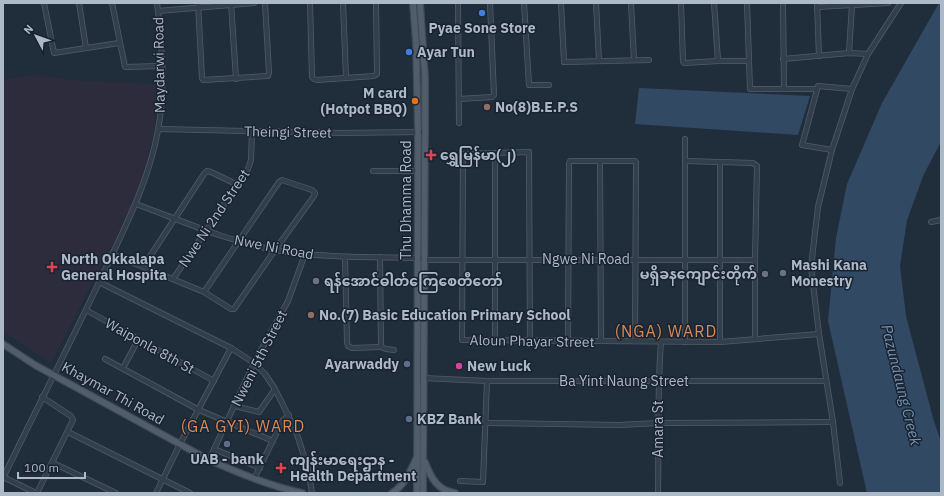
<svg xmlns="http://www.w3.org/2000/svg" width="944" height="496" viewBox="0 0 944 496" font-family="'IBM Plex Sans','Noto Sans Myanmar',sans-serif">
<rect width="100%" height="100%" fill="#202d3b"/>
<!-- medical -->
<path fill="#2d2c3c" d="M34 75 74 80 157 84V109L154 130 148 159 135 201 51 363 3 332V79Z"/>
<!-- water -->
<g fill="#324964">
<path d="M939 3H941V142L924 174 907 220 900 266 906 316 933 418 941 442V493H867L828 321 836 238 847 184 882 103Z"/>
<path d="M639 88 810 96 798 135 635 124Z"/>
</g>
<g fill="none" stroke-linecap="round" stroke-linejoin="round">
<defs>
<g id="minor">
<path d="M44 3 54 53 119 43"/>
<path d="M79 3 86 48"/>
<path d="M112 3 125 67 162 66"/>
<path d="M198 3 202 78 203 80 268 76 269 73 265 3"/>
<path d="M231 3 236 79"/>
<path d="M310 3 312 77 314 79 317 80 374 76 377 74 376 3"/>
<path d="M343 3 346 78"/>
<path d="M458 3 459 123"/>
<path d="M524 3 529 85H549"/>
<path d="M561 3 564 62 649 60"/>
<path d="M596 3 599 61"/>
<path d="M631 3 634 60"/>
<path d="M681 3 683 62 684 63 718 61 714 3"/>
<path d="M747 3 750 89H817"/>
<path d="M783 3 784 88"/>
<path d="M817 3 819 56"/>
<path d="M817 7 888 3"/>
<path d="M158 11 254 3"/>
<path d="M849 53 852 5"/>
<path d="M783 59 849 53 868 54"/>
<path d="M718 61H749"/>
<path d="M459 99 492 97 494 95 490 3"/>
<path d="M159 129 340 133 421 132"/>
<path d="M832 150 802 145 818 86 852 89"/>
<path d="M600 161 601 341"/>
<path d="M686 161 753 163 757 166 755 260V339"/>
<path d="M720 162V342"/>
<path d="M373 171H418"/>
<path d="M136 204C182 221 227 241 275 250 322 258 370 257 418 258L425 260H755"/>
<path d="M931 222 941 220"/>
<path d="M112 254 204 292 231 309H234L275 250 314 196 315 193 312 190 282 180 279 182 204 292"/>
<path d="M345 257 347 342 348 346 352 348 381 347"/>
<path d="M380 257 381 347 386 349 394 350"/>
<path d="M143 267 204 174 207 171 211 172 238 185"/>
<path d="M173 279 248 169 251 160 252 131"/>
<path d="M99 282 231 348 254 363 265 374 275 389 296 431 308 469 312 493"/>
<path d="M86 310 214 381"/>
<path d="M495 340V153"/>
<path d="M530 340 529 152 463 154 462 340 720 342 819 334"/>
<path d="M568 341 569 163 570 161H635L636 162 635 341"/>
<path d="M685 342V139"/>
<path d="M105 359 199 410 273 441"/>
<path d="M123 368 138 340"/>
<path d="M423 378 487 381H826"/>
<path d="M235 406 259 412 275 389"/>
<path d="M485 423 619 425 659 423 833 422"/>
<path d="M281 424 294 427"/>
<path d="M68 432 190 493"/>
<path d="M214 449 260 468"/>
<path d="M209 460 254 363 288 301 305 254"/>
<path d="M53 463 116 493"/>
<path d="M3 477 36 493"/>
<path d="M3 478C36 410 71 342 103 274 125 227 149 181 158 130 166 89 162 44 157 3"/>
<path d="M254 479 283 420 289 415"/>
<path d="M460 481 483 482 487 381"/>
<path d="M840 483 833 422 819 334 811 267 818 207 832 150 852 89 868 54 901 3"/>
<path d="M37 493 73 420 71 416 42 397"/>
<path d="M156 493 180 444 231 348"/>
<path d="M658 493C659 443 657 392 661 342"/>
</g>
<g id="major">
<path d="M413 3 416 43 418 132 417 493"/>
<path d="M420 3 425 77V131L423 493"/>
<path d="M3 344 35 365 209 460C239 473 270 486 302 493"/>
<path d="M425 462C431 478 437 490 455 493"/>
<path d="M392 493C405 485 410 472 416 459"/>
</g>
</defs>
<!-- minor casing -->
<use href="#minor" stroke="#515c69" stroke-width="6"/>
<!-- major casing -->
<use href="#major" stroke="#404a57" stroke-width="8"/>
<!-- minor -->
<use href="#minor" stroke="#333e4b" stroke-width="4.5"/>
<!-- major -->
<use href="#major" stroke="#515d6b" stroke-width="5.5"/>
</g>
<!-- markers -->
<g fill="#3f7fe0" stroke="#192330" stroke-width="1.5">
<circle cx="482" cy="13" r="4"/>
<circle cx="409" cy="52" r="4"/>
</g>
<circle fill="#e8710a" stroke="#192330" stroke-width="1.5" cx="415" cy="101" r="4"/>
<g fill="#8d6e63" stroke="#192330" stroke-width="1.5">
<circle cx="487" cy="107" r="4"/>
<circle cx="311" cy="315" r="4"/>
</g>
<g fill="#e0444e" stroke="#192330" stroke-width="1.5">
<path d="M429 149h4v4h4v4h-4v4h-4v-4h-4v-4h4z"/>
<path d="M50 261h4v4h4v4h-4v4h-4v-4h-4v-4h4z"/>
<path d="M279 462h4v4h4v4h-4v4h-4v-4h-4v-4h4z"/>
</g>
<g fill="#6b7280" stroke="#192330" stroke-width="1.5">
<circle cx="783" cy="273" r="4"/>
<circle cx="765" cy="274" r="4"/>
<circle cx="316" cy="281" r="4"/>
</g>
<g fill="#5c6f8a" stroke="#192330" stroke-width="1.5">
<circle cx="407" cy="364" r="4"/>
<circle cx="409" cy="419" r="4"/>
<circle cx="227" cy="444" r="4"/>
</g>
<circle fill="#d1479c" stroke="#192330" stroke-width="1.5" cx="459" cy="366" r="4"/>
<g text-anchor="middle" stroke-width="3" stroke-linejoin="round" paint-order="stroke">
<!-- poi labels -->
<g font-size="14" font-weight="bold" fill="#aeb9c7" stroke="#192330" text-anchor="start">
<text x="482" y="33" text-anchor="middle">Pyae Sone Store</text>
<text x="417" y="57">Ayar Tun</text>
<text x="407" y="98" text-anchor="end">M card<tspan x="407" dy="16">(Hotpot BBQ)</tspan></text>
<text x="495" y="112">No(8)B.E.P.S</text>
<text x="440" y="160">ရွှေမြန်မာ(၂)</text>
<text x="61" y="264">North Okkalapa<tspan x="61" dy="16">General Hospita</tspan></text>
<text x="791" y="270">Mashi Kana<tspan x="791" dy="16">Monestry</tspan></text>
<text x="757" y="279" text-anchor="end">မရှိခနကျောင်းတိုက်</text>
<text x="324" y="286">ရန်အောင်ဓါတ်ကြေစေတီတော်</text>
<text x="319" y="320">No.(7) Basic Education Primary School</text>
<text x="399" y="369" text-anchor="end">Ayarwaddy</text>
<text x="467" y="371">New Luck</text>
<text x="417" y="424">KBZ Bank</text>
<text x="227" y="464" text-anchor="middle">UAB - bank</text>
<text x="290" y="465">ကျန်းမာရေးဌာန -<tspan x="290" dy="16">Health Department</tspan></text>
</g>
<!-- street labels -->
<g font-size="14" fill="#aeb9c7" stroke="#192330">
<text transform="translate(159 65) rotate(-91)" y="5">Maydarwi Road</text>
<text transform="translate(288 132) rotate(1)" y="5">Theingi Street</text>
<text transform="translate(406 200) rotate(-90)" y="5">Thu Dhamma Road</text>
<text transform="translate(214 218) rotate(-56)" y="5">Nwe Ni 2nd Street</text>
<text transform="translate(274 247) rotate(11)" y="5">Nwe Ni Road</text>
<text x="586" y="264">Ngwe Ni Road</text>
<text transform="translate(532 341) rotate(1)" y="5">Aloun Phayar Street</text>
<text transform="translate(150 346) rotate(29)" y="5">Waiponla 8th St</text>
<text transform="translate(259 358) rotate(-63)" y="5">Nweni 5th Street</text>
<text x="624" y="386">Ba Yint Naung Street</text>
<text transform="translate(113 393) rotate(29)" y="5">Khaymar Thi Road</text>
<text transform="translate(658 429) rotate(-90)" y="5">Amara St</text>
</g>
<!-- water labels -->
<g font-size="15" font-style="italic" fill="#7491b2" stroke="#192330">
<text transform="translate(901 385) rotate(76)" y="5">Pazundaung Creek</text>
</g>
<!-- quarter labels -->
<g font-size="16" letter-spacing="1" fill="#dc8955" stroke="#192330">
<text x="666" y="337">(NGA) WARD</text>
<text x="243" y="432">(GA GYI) WARD</text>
</g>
</g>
<!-- border -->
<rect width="944" height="496" fill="none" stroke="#aeb9c7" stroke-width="8"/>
<!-- north arrow -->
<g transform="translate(36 36) rotate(311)" stroke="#192330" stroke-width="3" paint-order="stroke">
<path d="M0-3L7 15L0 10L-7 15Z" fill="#aeb9c7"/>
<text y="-6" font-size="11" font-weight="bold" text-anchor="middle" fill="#aeb9c7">N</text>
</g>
<!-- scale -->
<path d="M18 472v6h67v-6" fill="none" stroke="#aeb9c7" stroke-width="2"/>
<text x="24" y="472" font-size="12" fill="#aeb9c7" stroke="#192330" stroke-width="3" paint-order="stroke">100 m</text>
</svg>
